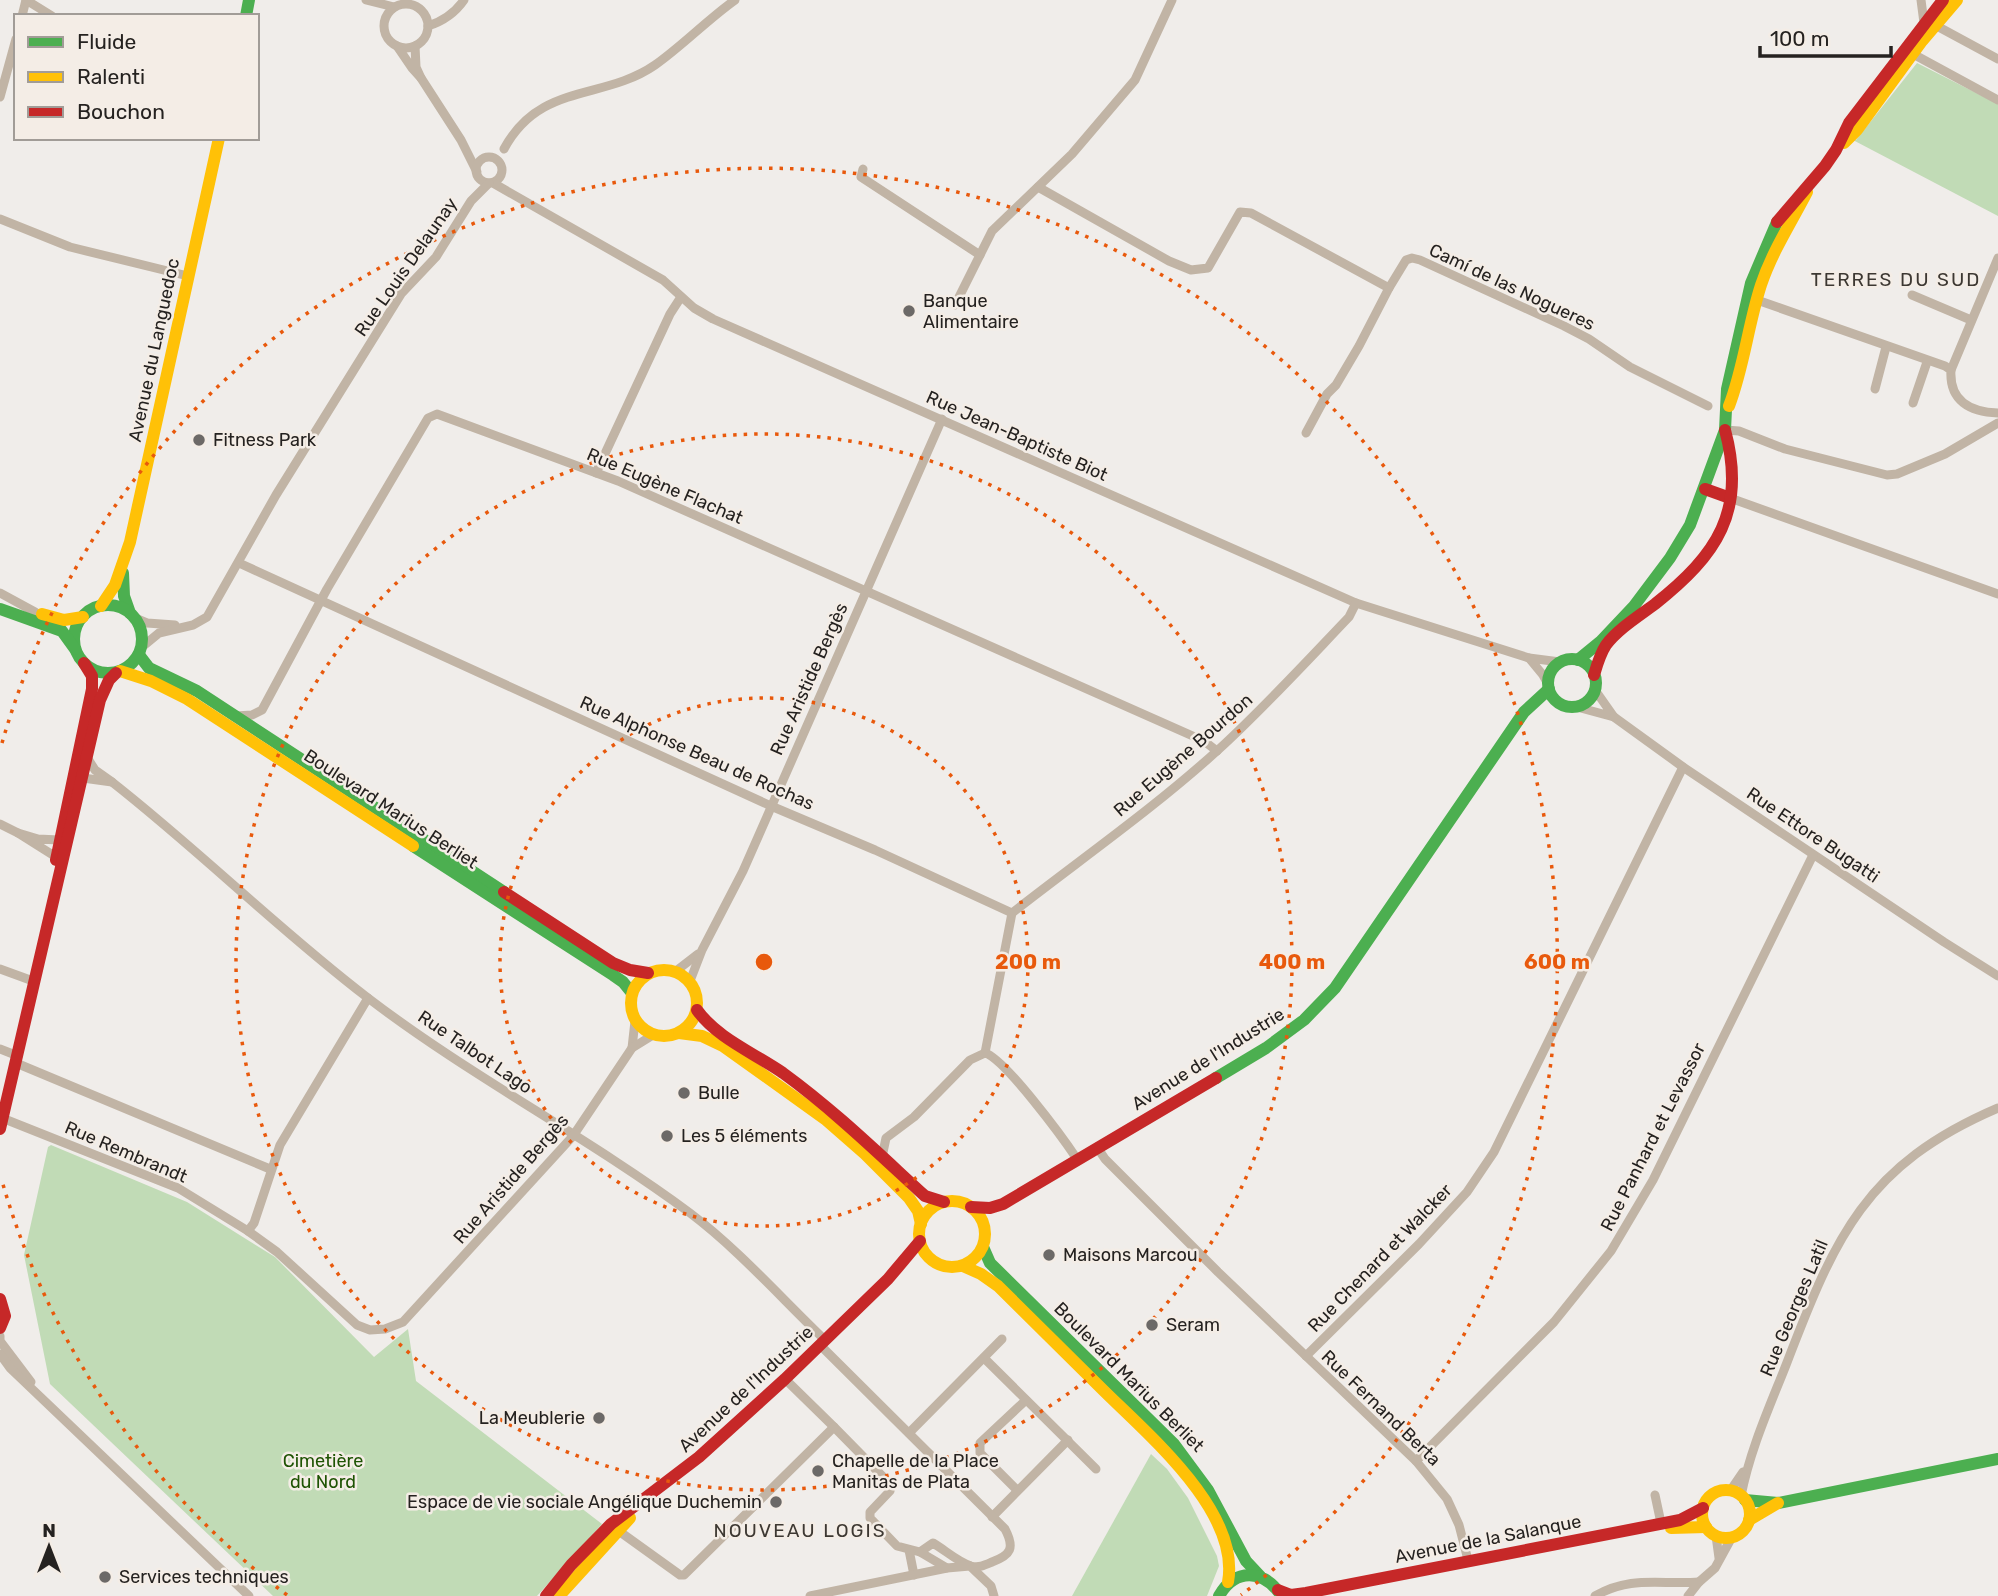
<svg xmlns="http://www.w3.org/2000/svg" width="1998" height="1596" viewBox="0 0 1998 1596" font-family="Rubik,sans-serif">
<rect width="100%" height="100%" fill="#f0edea"/>
<!-- green -->
<g fill="#c1dbb6">
<path d="M1917 63 1998 104V216L1851 139 1856 140Z"/>
<path d="M51 1145 187 1202 275 1257 374 1357 408 1329 416 1381 602 1524 537 1596H273L50 1384 24 1255 48 1147Z"/>
<path d="M1151 1454 1167 1469 1188 1498 1217 1556 1219 1566 1207 1596H1072Z"/>
</g>
<g fill="none" stroke-linecap="round" stroke-linejoin="round">
<!-- street -->
<g stroke="#c1b4a5" stroke-width="9">
<path d="M26 0 52 16"/>
<path d="M366 0 394 7"/>
<path d="M1921 0 1924 23"/>
<circle cx="406" cy="26" r="22"/>
<path d="M22 16 26 0"/>
<path d="M1935 25 1998 59"/>
<path d="M428 26C444 21 455 13 464 0"/>
<path d="M397 46 412 68 421 78 416 67 415 46"/>
<path d="M1913 54 1998 100"/>
<path d="M421 78 461 140 477 172"/>
<path d="M0 97 16 39"/>
<path d="M504 149C540 82 603 101 655 65 682 46 707 20 735 0"/>
<circle cx="489" cy="170" r="13"/>
<path d="M863 169 861 177 980 255"/>
<path d="M493 183 663 280 694 308 713 319 1356 603 1529 658"/>
<path d="M1038 187 1169 261 1191 270 1208 268 1240 212 1251 213 1389 288 1406 260 1412 258 1420 260 1564 326 1589 339 1630 367 1708 406"/>
<path d="M0 219 70 247 188 276"/>
<path d="M1912 295 1971 320"/>
<path d="M1757 300 1945 366 1951 370C1949 401 1970 412 1998 413"/>
<path d="M955 305 992 231 1072 154 1135 80 1172 0"/>
<path d="M1951 370 1998 258"/>
<path d="M1875 389 1886 347"/>
<path d="M1913 403 1927 362"/>
<path d="M1725 430 1739 431 1785 449 1887 475 1897 474 1945 454 1998 423"/>
<path d="M1306 433 1327 394 1336 385 1359 346 1389 288"/>
<path d="M596 473 670 314 681 297"/>
<path d="M1730 498 1998 594"/>
<path d="M239 563 771 806 875 850 1012 913 985 1053"/>
<path d="M0 593 35 612"/>
<path d="M135 618 147 623 175 625"/>
<path d="M142 647 159 633 193 625 207 617 276 495 401 294 436 257 471 201 489 183"/>
<path d="M1548 684 1543 675 1529 658 1560 662"/>
<path d="M1577 707 1614 717 1595 690"/>
<path d="M236 716 252 715 262 710 327 589 428 418 437 414 618 481 1204 741 1217 751"/>
<path d="M1614 717 1683 767 1944 942 1998 976"/>
<path d="M82 774 83 778 112 782 95 770 88 759"/>
<path d="M112 782C200 851 279 930 368 998 470 1076 586 1136 690 1213 739 1250 781 1298 825 1340"/>
<path d="M0 824 18 833"/>
<path d="M18 833 38 839 59 840 61 853 56 857Z"/>
<path d="M1012 913C1081 859 1153 809 1218 750 1264 708 1306 662 1349 617L1356 603"/>
<path d="M0 969 33 981"/>
<path d="M676 971 698 954"/>
<path d="M690 981 702 950 743 871 942 419"/>
<path d="M632 1048 635 1021"/>
<path d="M0 1049 18 1056"/>
<path d="M16 1063 270 1169"/>
<path d="M2 1118 178 1188 248 1231 277 1252 357 1325 370 1330 385 1329 403 1322 573 1136 632 1048 653 1035"/>
<path d="M1097 1147 1105 1159 1218 1272 1416 1461 1447 1499 1459 1525 1468 1560"/>
<path d="M882 1157 886 1138 914 1117 970 1060 985 1053C1005 1059 1063 1138 1077 1159"/>
<path d="M248 1231 254 1223 280 1145 368 998"/>
<path d="M0 1336V1341L31 1382"/>
<path d="M0 1354 10 1368 249 1596"/>
<path d="M1306 1356 1419 1244 1467 1192 1494 1152 1683 767"/>
<path d="M984 1358 1096 1469"/>
<path d="M785 1379 834 1427"/>
<path d="M909 1433 1002 1339"/>
<path d="M1416 1461 1554 1322 1611 1251 1653 1180 1813 855"/>
<path d="M1017 1490 980 1453V1443L1026 1400"/>
<path d="M1730 1491 1743 1472"/>
<path d="M1655 1495 1661 1523"/>
<path d="M1741 1496C1750 1450 1769 1408 1786 1365 1835 1237 1865 1165 1998 1108"/>
<path d="M992 1517 1068 1440"/>
<path d="M616 1529 680 1575H684L834 1427 891 1485 890 1491 870 1512V1518L897 1546 920 1552 933 1543C945 1550 958 1562 971 1566 979 1568 985 1565 992 1562 1011 1555 1015 1548 1005 1529L820 1345"/>
<path d="M1716 1536 1719 1558"/>
<path d="M909 1550 914 1575"/>
<path d="M920 1552 947 1568"/>
<path d="M810 1596 947 1568 970 1566 991 1586 994 1596"/>
<path d="M1595 1596C1631 1575 1660 1585 1699 1582"/>
<path d="M1688 1596 1699 1582 1715 1568 1732 1537"/>
</g>
<!-- fast -->
<g stroke="#4caf50" stroke-width="12">
<path d="M246 16 249 0"/>
<path d="M123 573 124 596 130 613"/>
<circle cx="108" cy="639" r="34"/>
<path d="M0 609 62 631 75 649"/>
<path d="M139 655 149 668 197 691 504 892"/>
<circle cx="1572" cy="683" r="24"/>
<path d="M1578 660 1600 642 1634 606 1670 558 1690 525 1725 430 1727 389 1751 283 1777 222"/>
<path d="M413 846 613 975 623 982 632 993"/>
<path d="M1216 1078 1266 1048 1304 1020 1335 988 1524 712 1549 689"/>
<path d="M983 1247 990 1263 1174 1444 1208 1490 1246 1561 1260 1576"/>
<path d="M1745 1500 1778 1503 1998 1459"/>
<path d="M1219 1596C1235 1568 1263 1569 1281 1595"/>
</g>
<!-- slow -->
<g stroke="#ffc107" stroke-width="12">
<path d="M1844 143 1857 130 1922 41 1957 0"/>
<path d="M1729 406C1744 367 1748 325 1761 285 1772 252 1791 223 1807 192"/>
<path d="M101 606 115 585 130 542 219 138"/>
<path d="M42 614 64 620 83 617"/>
<path d="M120 671 151 681 187 699 413 846"/>
<circle cx="664" cy="1003" r="33"/>
<path d="M679 1033 702 1036 723 1046 825 1119 865 1154 909 1198 918 1211 921 1224"/>
<circle cx="952" cy="1234" r="33"/>
<path d="M963 1266 981 1274 998 1286C1032 1320 1067 1354 1101 1388 1146 1433 1241 1511 1228 1582"/>
<circle cx="1726" cy="1514" r="24"/>
<path d="M1749 1520 1778 1503"/>
<path d="M1671 1528 1706 1527"/>
<path d="M559 1596 630 1518"/>
</g>
<!-- jam -->
<g stroke="#c62828" stroke-width="12">
<path d="M1777 222 1825 166 1836 150 1849 123 1943 0"/>
<path d="M1705 489 1730 498"/>
<path d="M1594 675C1597 665 1600 654 1606 645 1618 629 1639 616 1655 604 1717 555 1747 511 1725 430"/>
<path d="M56 860 92 689V676L84 663"/>
<path d="M504 892 613 963 630 970 648 973"/>
<path d="M697 1010C717 1038 754 1053 783 1073 834 1110 879 1154 925 1196L944 1202"/>
<path d="M0 1129 100 700 109 680 116 673"/>
<path d="M971 1207 990 1208 1003 1204 1216 1078"/>
<path d="M0 1299 5 1316 0 1328"/>
<path d="M1278 1590 1291 1595 1306 1593 1680 1520 1703 1508"/>
<path d="M546 1596 571 1565 611 1524 699 1457 785 1379 888 1279 920 1241"/>
</g>
</g>
<!-- distance rings -->
<g fill="none" stroke="#e8590c" stroke-width="3.5" stroke-dasharray="3.5 7">
<circle cx="764" cy="962" r="264"/>
<circle cx="764" cy="962" r="528"/>
<path d="M287 1595A793 793 0 0 1 2 1181M2 743A793 793 0 1 1 1241 1595"/>
</g>
<!-- markers -->
<g fill="#6c6967" stroke="#f4ede6" stroke-width="2.5">
<circle cx="909" cy="311" r="7"/>
<circle cx="199" cy="440" r="7"/>
<circle cx="684" cy="1093" r="7"/>
<circle cx="667" cy="1136" r="7"/>
<circle cx="1049" cy="1255" r="7"/>
<circle cx="1152" cy="1325" r="7"/>
<circle cx="599" cy="1418" r="7"/>
<circle cx="818" cy="1471" r="7"/>
<circle cx="776" cy="1502" r="7"/>
<circle cx="105" cy="1577" r="7"/>
</g>
<g text-anchor="middle" stroke-width="5" stroke-linejoin="round" paint-order="stroke">
<!-- street labels -->
<g font-size="18" fill="#252220" stroke="#f4ede6">
<text transform="translate(406 267) rotate(-55)" y="6">Rue Louis Delaunay</text>
<text transform="translate(1512 287) rotate(25)" y="6">Camí de las Nogueres</text>
<text transform="translate(154 350) rotate(-78)" y="6">Avenue du Languedoc</text>
<text transform="translate(1017 436) rotate(24)" y="6">Rue Jean-Baptiste Biot</text>
<text transform="translate(665 486) rotate(23)" y="6">Rue Eugène Flachat</text>
<text transform="translate(809 679) rotate(-66)" y="6">Rue Aristide Bergès</text>
<text transform="translate(697 753) rotate(24)" y="6">Rue Alphonse Beau de Rochas</text>
<text transform="translate(1183 755) rotate(-41)" y="6">Rue Eugène Bourdon</text>
<text transform="translate(391 809) rotate(33)" y="6">Boulevard Marius Berliet</text>
<text transform="translate(1813 835) rotate(34)" y="6">Rue Ettore Bugatti</text>
<text transform="translate(475 1052) rotate(34)" y="6">Rue Talbot Lago</text>
<text transform="translate(1208 1059) rotate(-32)" y="6">Avenue de l'Industrie</text>
<text transform="translate(1653 1137) rotate(-63)" y="6">Rue Panhard et Levassor</text>
<text transform="translate(126 1152) rotate(23)" y="6">Rue Rembrandt</text>
<text transform="translate(511 1179) rotate(-49)" y="6">Rue Aristide Bergès</text>
<text transform="translate(1380 1258) rotate(-46)" y="6">Rue Chenard et Walcker</text>
<text transform="translate(1794 1308) rotate(-67)" y="6">Rue Georges Latil</text>
<text transform="translate(1129 1377) rotate(45)" y="6">Boulevard Marius Berliet</text>
<text transform="translate(746 1389) rotate(-43)" y="6">Avenue de l'Industrie</text>
<text transform="translate(1381 1408) rotate(44)" y="6">Rue Fernand Berta</text>
<text transform="translate(1488 1539) rotate(-11)" y="6">Avenue de la Salanque</text>
</g>
<!-- poi labels -->
<g font-size="18" fill="#252220" stroke="#f4ede6" text-anchor="start">
<text x="923" y="307">Banque<tspan x="923" dy="21">Alimentaire</tspan></text>
<text x="213" y="446">Fitness Park</text>
<text x="698" y="1099">Bulle</text>
<text x="681" y="1142">Les 5 éléments</text>
<text x="1063" y="1261">Maisons Marcou</text>
<text x="1166" y="1331">Seram</text>
<text x="585" y="1424" text-anchor="end">La Meublerie</text>
<text x="832" y="1467">Chapelle de la Place<tspan x="832" dy="21">Manitas de Plata</tspan></text>
<text x="762" y="1508" text-anchor="end">Espace de vie sociale Angélique Duchemin</text>
<text x="119" y="1583">Services techniques</text>
</g>
<!-- park labels -->
<g font-size="18" fill="#1e5303" stroke="#f4ede6">
<text x="323" y="1467">Cimetière<tspan x="323" dy="21">du Nord</tspan></text>
</g>
<!-- neighbourhood labels -->
<g font-size="19" letter-spacing="2" fill="#3d3832" stroke="#f4ede6">
<text x="1896" y="286">TERRES DU SUD</text>
<text x="800" y="1537">NOUVEAU LOGIS</text>
</g>
</g>
<circle cx="764" cy="962" r="10" fill="#e8590c" stroke="#f4ede6" stroke-width="3.5"/>
<g font-size="21" text-anchor="middle" font-weight="bold" fill="#e8590c" stroke="#f4ede6" stroke-width="5" stroke-linejoin="round" paint-order="stroke">
<text x="1028" y="969">200 m</text>
<text x="1292" y="969">400 m</text>
<text x="1557" y="969">600 m</text>
</g>
<!-- legend -->
<rect x="14" y="14" width="245" height="126" fill="#f4ede6" stroke="#a19c97" stroke-width="2"/>
<rect x="28" y="37" width="35" height="10" fill="#4caf50" stroke="#a19c97" stroke-width="2"/>
<text x="77" y="49" font-size="21" fill="#252220">Fluide</text>
<rect x="28" y="72" width="35" height="10" fill="#ffc107" stroke="#a19c97" stroke-width="2"/>
<text x="77" y="84" font-size="21" fill="#252220">Ralenti</text>
<rect x="28" y="107" width="35" height="10" fill="#c62828" stroke="#a19c97" stroke-width="2"/>
<text x="77" y="119" font-size="21" fill="#252220">Bouchon</text>
<!-- north arrow -->
<g transform="translate(49 1547)" stroke="#f4ede6" stroke-width="5" paint-order="stroke">
<path d="M0-5L12 26L0 18L-12 26Z" fill="#252220"/>
<text y="-10" font-size="19" font-weight="bold" text-anchor="middle" fill="#252220">N</text>
</g>
<!-- scale -->
<path d="M1760 46v10h131v-10" fill="none" stroke="#252220" stroke-width="3.5"/>
<text x="1770" y="46" font-size="21" fill="#252220" stroke="#f4ede6" stroke-width="5" paint-order="stroke">100 m</text>
</svg>
